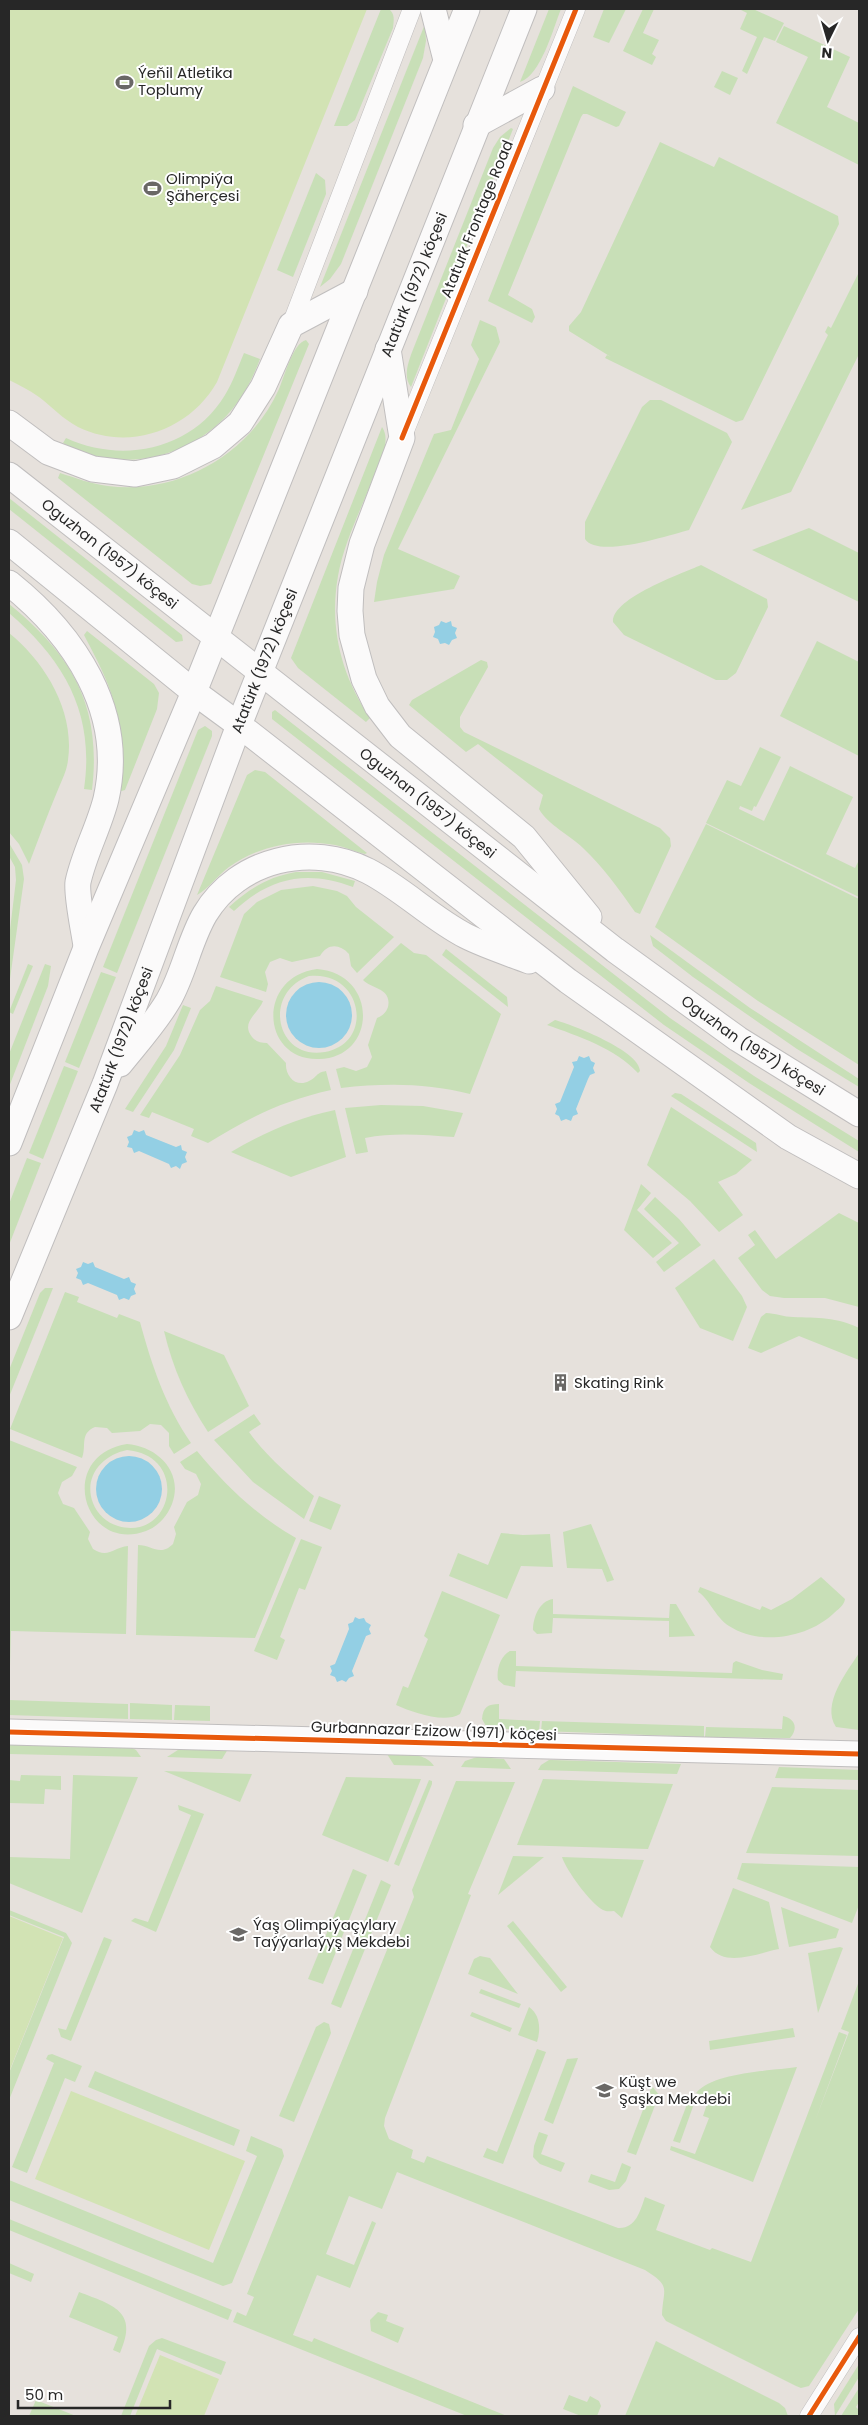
<svg xmlns="http://www.w3.org/2000/svg" width="868" height="2425" viewBox="0 0 868 2425" font-family="Poppins,sans-serif">
<rect width="100%" height="100%" fill="#e6e1dc"/>
<!-- green -->
<g fill="#c8dfb7" fill-rule="evenodd">
<path d="M381 9H389C395 14 394 20 393 28L355 120 347 126H334Z"/>
<path d="M549 9H561C553 29 541 75 520 82Z"/>
<path d="M604 9H626L609 43 593 37Z"/>
<path d="M643 9H654L643 33 659 40 652 54 656 57 652 65 623 51Z"/>
<path d="M739 9H753L784 23 775 41 764 37 747 74 742 71 757 37 740 29 747 13Z"/>
<path d="M425 24 426 41 423 58 341 264 330 279 320 287Z"/>
<path d="M784 26 850 57 827 107 859 123V165L776 123 808 57 776 42Z"/>
<path d="M722 71 738 78 730 95 714 87Z"/>
<path d="M573 86 626 112 619 126 616 127 587 114H583L581 117 508 295 532 309 535 317 532 323 488 301Z"/>
<path d="M511 128 513 129 411 387C403 377 408 363 412 352L493 148 500 137Z"/>
<path d="M660 142 714 167 719 157 838 216 839 224 743 420 736 422 605 358 607 355 611 357 569 331V326L581 312Z"/>
<path d="M316 173 325 180 326 194 293 277 277 270Z"/>
<path d="M859 272V354L791 492 741 510 828 335 825 332 828 326 831 328Z"/>
<path d="M480 320 496 327 500 342 398 549 460 576 454 589 374 602 377 582 384 555 434 434 451 430 479 359 471 345Z"/>
<path d="M306 340 309 344 211 584 200 586 192 584 58 478 60 473C76 478 91 484 108 486 179 495 250 454 279 389 284 377 293 343 306 340Z"/>
<path d="M244 353 260 359C254 375 247 390 237 403 198 457 122 477 63 443L66 438C122 464 192 450 225 395 233 382 238 367 244 353Z"/>
<path d="M650 400H661L727 433 732 442 689 530C669 535 598 559 585 539V522L642 407Z"/>
<path d="M382 427C386 433 386 439 385 446 383 457 378 468 373 478 361 510 344 542 338 576 329 627 341 675 370 718L366 722 298 668 291 658Z"/>
<path d="M9 498 182 635 183 641 176 642 9 509Z"/>
<path d="M809 528 859 553V602L752 550Z"/>
<path d="M701 565 767 599 768 607 736 673 727 680H716L624 635 613 622C612 598 681 574 701 565Z"/>
<path d="M9 604C72 655 102 706 92 790L84 789C95 714 65 661 9 613Z"/>
<path d="M87 631 154 684 159 693 157 709 125 790 118 792C118 770 121 747 118 725 115 692 99 664 84 635Z"/>
<path d="M9 633C45 662 75 711 68 760 67 771 61 782 57 792 47 816 38 840 29 864L19 844 9 832Z"/>
<path d="M817 641 859 662V756L780 716Z"/>
<path d="M481 660 487 662 488 667 460 717V727L464 732 660 828 670 838 671 846 640 914 635 912C619 889 603 867 583 848 570 835 548 825 539 809L543 795 478 744 466 752 409 705 412 700Z"/>
<path d="M275 710 670 1018 754 1076 859 1141V1152L749 1083 664 1025 272 719V712Z"/>
<path d="M205 726 212 731V736L117 973 103 967 198 730Z"/>
<path d="M760 747 781 757 756 807 754 806 752 811 740 806 739 809 764 821 790 766 853 797 826 854 855 868 859 860V897L706 823 727 780 741 786Z"/>
<path d="M255 770 265 772 367 853 365 854C355 852 346 847 335 845 298 838 260 845 229 867 217 876 209 888 197 895L247 775Z"/>
<path d="M706 824 859 899V1065L758 1001 655 927Z"/>
<path d="M9 843 22 865 24 879 9 986V938L16 880 15 867 9 856Z"/>
<path d="M296 872H322L355 881 353 887C306 869 269 878 234 911L229 907C250 888 268 877 296 872Z"/>
<path d="M313 886 337 891 347 896 356 907 394 937 357 973 351 966 349 954C339 943 327 944 320 956L292 962 280 958 270 962 265 972 268 984 266 992 220 977 244 914 257 902 281 890Z"/>
<path d="M650 935 750 1008 859 1079V1087L797 1049 693 977 653 946Z"/>
<path d="M401 943 414 953 426 955 501 1014 470 1094C427 1083 385 1083 341 1088L336 1069 344 1067 356 1071 367 1067 372 1057 368 1045 377 1018C382 1016 386 1013 388 1007 392 988 372 989 363 980Z"/>
<path d="M446 949 507 997 508 1007 442 955Z"/>
<path d="M28 964 33 966 13 1014 9 1012Z"/>
<path d="M45 964 51 966 48 986 9 1087V1054Z"/>
<path d="M317 969C379 974 377 1058 319 1059 261 1061 256 977 317 969ZM309 976C363 970 375 1043 325 1052 277 1061 261 994 309 976Z"/>
<path d="M101 972 116 977 79 1068 65 1062Z"/>
<path d="M216 986 263 1001C259 1013 240 1022 252 1037 256 1042 261 1043 267 1043L286 1063C285 1076 296 1088 309 1081 318 1077 315 1073 326 1071L331 1090C282 1101 250 1117 208 1143L191 1136 194 1129 152 1112 149 1118 140 1115 180 1055 200 1010 210 1001Z"/>
<path d="M183 1005 191 1008 174 1050 133 1112 125 1109 166 1046Z"/>
<path d="M555 1020C573 1025 640 1051 640 1071L638 1073C615 1048 578 1036 547 1025Z"/>
<path d="M64 1066 78 1071 43 1159 29 1153Z"/>
<path d="M675 1093 681 1094 756 1143 757 1152 671 1096Z"/>
<path d="M381 1105 423 1106 463 1113 454 1137C424 1135 395 1132 365 1138L368 1152 356 1154 345 1108Z"/>
<path d="M671 1107 752 1160 736 1174 718 1182 743 1215 719 1232 690 1201 647 1165Z"/>
<path d="M335 1110 346 1157 291 1177 231 1152C265 1132 297 1118 335 1110Z"/>
<path d="M27 1158 41 1163 9 1245V1204Z"/>
<path d="M641 1184 651 1193 637 1210 672 1243 653 1258 624 1230Z"/>
<path d="M655 1197 679 1219 701 1245 664 1272 656 1262 679 1243 644 1209Z"/>
<path d="M839 1213 859 1223V1307L825 1298H784L770 1296 762 1290 738 1258 755 1245 748 1235 755 1230 776 1259Z"/>
<path d="M714 1259 742 1296 747 1307 733 1341 700 1328 675 1288Z"/>
<path d="M45 1288H53L9 1397V1370L40 1293Z"/>
<path d="M65 1292 79 1297 77 1302 117 1318 119 1314 140 1322C152 1366 165 1405 191 1443L174 1454 169 1446V1433L161 1425 150 1424 140 1431 112 1433 107 1428 95 1427C79 1434 87 1446 82 1458L10 1429Z"/>
<path d="M766 1313C775 1313 784 1317 793 1317 817 1318 837 1317 859 1328V1360L799 1336 761 1353 748 1348 761 1317Z"/>
<path d="M164 1331 224 1355 249 1406 208 1432C187 1400 173 1369 164 1331Z"/>
<path d="M254 1414 261 1424 249 1432C267 1457 290 1476 314 1496L304 1519 253 1482 214 1440Z"/>
<path d="M9 1440 77 1467 72 1476 62 1482 58 1493 63 1504 74 1508 90 1532 88 1539 93 1549C108 1559 114 1547 128 1546L126 1634 11 1631 9 1700 128 1704V1719L9 1715Z"/>
<path d="M127 1444C157 1446 184 1472 172 1504 167 1516 159 1526 146 1531 84 1554 55 1456 127 1444ZM127 1450C191 1456 172 1542 118 1526 107 1523 97 1514 93 1503 83 1477 102 1455 127 1450Z"/>
<path d="M197 1451C226 1486 257 1516 296 1538L255 1638 136 1635 138 1545C152 1545 160 1557 173 1544L176 1534 174 1527 187 1502 198 1495 201 1484 196 1474 185 1469 180 1462Z"/>
<path d="M319 1496 341 1505 331 1530 309 1521Z"/>
<path d="M591 1524 614 1580 607 1582 602 1569 567 1568 563 1532Z"/>
<path d="M501 1533 523 1535 550 1534 553 1567 521 1566 507 1599 449 1576 458 1553 488 1565Z"/>
<path d="M301 1539 322 1547 305 1590 299 1588 280 1637 285 1640 277 1660 254 1651Z"/>
<path d="M821 1577 845 1599C844 1606 838 1609 833 1614 807 1638 760 1646 729 1626 715 1617 708 1597 698 1592L700 1587 760 1610 762 1606 771 1610 792 1599Z"/>
<path d="M442 1591 500 1615 460 1714C444 1724 412 1712 396 1705L403 1686 408 1688 428 1639 424 1636Z"/>
<path d="M553 1599V1614L669 1618 670 1604H676L695 1636 669 1637V1621L553 1618 552 1633 537 1634 533 1630C533 1618 539 1601 553 1599Z"/>
<path d="M510 1651H516V1666L732 1673 733 1663 736 1661 762 1670 783 1674 782 1680 516 1671 515 1687 504 1685 498 1680C496 1670 501 1655 510 1651Z"/>
<path d="M859 1653V1730L836 1727C821 1704 847 1672 859 1653Z"/>
<path d="M130 1703 172 1705V1720L130 1719Z"/>
<path d="M499 1704V1719L540 1721 539 1731 487 1728 482 1719C483 1707 488 1704 499 1704Z"/>
<path d="M175 1705 210 1706V1721L174 1720Z"/>
<path d="M783 1716C796 1719 798 1729 790 1738L705 1737 706 1727 782 1729Z"/>
<path d="M542 1721 704 1726V1737L541 1731Z"/>
<path d="M9 1743 130 1747 136 1750 141 1757 9 1754Z"/>
<path d="M181 1748 228 1749 222 1759 167 1757Z"/>
<path d="M387 1754C404 1755 424 1751 434 1766L394 1765Z"/>
<path d="M477 1757 504 1759 511 1769 461 1767 465 1761Z"/>
<path d="M549 1760H552L681 1764 677 1774 538 1770 541 1765Z"/>
<path d="M779 1767 859 1770V1780L775 1778Z"/>
<path d="M164 1771 252 1774 240 1802Z"/>
<path d="M21 1775 61 1776V1790L45 1789 44 1804 9 1803V1780L20 1781Z"/>
<path d="M73 1775 138 1777 82 1913 9 1883V1857L70 1859Z"/>
<path d="M346 1777 421 1779 388 1862 322 1835Z"/>
<path d="M543 1779 673 1784 648 1849 517 1845Z"/>
<path d="M429 1780 432 1781V1784L399 1866 394 1864Z"/>
<path d="M456 1781 515 1782 468 1894 471 1895 385 2118 384 2126 389 2139 413 2150 411 2158 424 2163 427 2156 618 2228C636 2229 640 2211 645 2197L665 2205 656 2230 710 2250 712 2248 751 2262 839 2032 847 2035 815 2121 849 2032 841 2029 859 1981V2309L809 2386 801 2388 796 2386 666 2321 662 2315C663 2288 672 2287 645 2270L397 2172 382 2209 349 2196 326 2254 354 2265 372 2221 376 2223 350 2288 317 2275 293 2335 312 2342 314 2338 507 2416H467L233 2322 237 2312 246 2316 254 2297 247 2294 391 1940 398 1937 414 1897 412 1890Z"/>
<path d="M772 1787 859 1790V1856L746 1853Z"/>
<path d="M178 1805 204 1814 156 1932 131 1921 135 1918 148 1922 191 1815 179 1810Z"/>
<path d="M513 1856 544 1857 498 1895Z"/>
<path d="M562 1857 644 1860 622 1918 614 1911C610 1911 607 1912 603 1910 591 1904 566 1870 562 1857Z"/>
<path d="M742 1863 859 1867V1905L852 1923 737 1879Z"/>
<path d="M353 1869 367 1875 323 1984 308 1979Z"/>
<path d="M381 1880 391 1885 341 2008 331 2004Z"/>
<path d="M733 1888 769 1902 779 1949C758 1953 725 1968 710 1947Z"/>
<path d="M781 1907 839 1929 836 1938 789 1947Z"/>
<path d="M9 1910 66 1933 72 1943 9 2100V2073L64 1937 9 1915Z"/>
<path d="M513 1921 567 1987 561 1992 507 1926Z"/>
<path d="M104 1937 112 1940 71 2041 61 2037 58 2028 66 2030Z"/>
<path d="M840 1947 843 1948 818 2013 808 1953Z"/>
<path d="M480 1956 490 1958 518 1994 468 1974 474 1959Z"/>
<path d="M481 1989 521 2004 519 2008 479 1993Z"/>
<path d="M529 2007C540 2014 541 2030 537 2042L518 2035Z"/>
<path d="M472 2012 512 2028 510 2032 470 2016Z"/>
<path d="M324 2022 329 2024 331 2033 294 2122 279 2116 316 2027Z"/>
<path d="M793 2028 795 2037 710 2050 709 2041Z"/>
<path d="M537 2049 546 2052 503 2164 483 2157 487 2148 497 2152Z"/>
<path d="M52 2054 82 2066 75 2082 65 2078 27 2173 12 2167 54 2063 46 2059 48 2055Z"/>
<path d="M578 2058 553 2124 544 2120 567 2059Z"/>
<path d="M797 2067 753 2182 670 2150 671 2146 695 2154 709 2118 703 2116 709 2098 696 2093C713 2072 770 2071 797 2067Z"/>
<path d="M95 2071 240 2130 234 2146 88 2087Z"/>
<path d="M652 2086 659 2095 636 2155 627 2152Z"/>
<path d="M689 2099 695 2101 680 2143 673 2141Z"/>
<path d="M539 2132 548 2135 541 2154 565 2163 561 2172 540 2164 533 2157 534 2146Z"/>
<path d="M251 2136 282 2149 284 2156 232 2283 223 2286 9 2200V2180L213 2263 257 2156 246 2151Z"/>
<path d="M622 2163 631 2167 626 2181 619 2189 609 2190 588 2182 591 2174 615 2182Z"/>
<path d="M9 2219 232 2310 228 2320 9 2230Z"/>
<path d="M9 2263 34 2274 31 2282 9 2273Z"/>
<path d="M79 2292C113 2305 139 2311 120 2353L113 2350 118 2337 69 2317Z"/>
<path d="M378 2312 388 2315 386 2321 404 2328 398 2343 371 2331 370 2320Z"/>
<path d="M162 2338 226 2362 221 2375 157 2349 130 2416H121L149 2346 156 2340Z"/>
<path d="M656 2341 779 2403 785 2408 788 2416H625Z"/>
<path d="M859 2364V2377L835 2416 834 2404Z"/>
<path d="M859 2388V2402L856 2407 859 2410V2416H841Z"/>
<path d="M569 2395 587 2402 590 2396 599 2401 601 2406 597 2416H581L563 2409Z"/>
<path d="M36 2400 76 2416H29Z"/>
</g>
<!-- pitch -->
<g fill="#d2e3b4">
<path d="M9 9H367L217 382C190 430 129 452 78 427 63 419 52 407 39 397 29 390 19 385 9 380Z"/>
<path d="M9 1916 63 1938 9 2072Z"/>
<path d="M71 2091 245 2161 209 2250 35 2179Z"/>
<path d="M160 2355 219 2379 204 2416H135Z"/>
</g>
<!-- water -->
<g fill="#93cfe4">
<path d="M441 621 446 623 451 621 452 626 457 628 455 633 457 638 452 640 449 645 445 643 440 644 438 639 433 637 435 632 434 627 439 625Z"/>
<circle cx="319" cy="1015" r="33"/>
<path d="M579 1056 584 1058 589 1056 591 1061 595 1063 593 1068 595 1073 590 1075 588 1079 576 1109 578 1114 573 1116 571 1121 566 1119 561 1121 559 1116 555 1114 557 1109 555 1104 560 1102 574 1067 572 1062 577 1061Z"/>
<path d="M134 1130 139 1132 144 1130 146 1135 176 1147 181 1145 182 1150 187 1152 185 1157 187 1162 182 1164 180 1169 176 1166 171 1168 169 1164 139 1151 134 1153 132 1148 127 1147 129 1142 127 1137 132 1135Z"/>
<path d="M83 1262 88 1264 93 1262 95 1267 124 1279 129 1277 131 1282 136 1284 134 1289 136 1294 131 1296 129 1300 124 1298 119 1300 117 1295 88 1283 83 1285 81 1280 76 1278 78 1273 76 1269 81 1267Z"/>
<circle cx="129" cy="1489" r="33"/>
<path d="M355 1617 359 1619 364 1618 366 1622 371 1625 369 1629 371 1634 366 1636 352 1671 354 1676 349 1678 346 1682 342 1680 337 1682 335 1677 330 1675 332 1671 330 1666 335 1664 349 1629 348 1624 353 1622Z"/>
</g>
<g fill="none" stroke-linecap="round" stroke-linejoin="round">
<defs>
<g id="street">
<path d="M291 325 412 9"/>
<path d="M402 438 576 9"/>
<path d="M809 2416 859 2337"/>
</g>
<g id="secondary">
<path d="M433 9 446 60"/>
<path d="M476 125 542 89"/>
<path d="M388 349 402 438 362 544 351 588 350 611 352 635 364 679 377 706 400 736 524 837 589 917"/>
<path d="M9 423 48 452 93 469 135 474 173 466 213 446 240 423 263 387 291 325 355 291"/>
<path id="s1" d="M9 475 615 950 738 1039 859 1114"/>
<path d="M9 542 194 692 239 725 568 981 788 1137 859 1176"/>
<path d="M9 583C74 635 126 711 106 799 99 827 84 854 78 882 76 895 84 931 86 946"/>
<path d="M120 1064C136 1044 155 1023 168 1001 184 974 189 941 205 914 238 859 311 842 368 871 403 889 431 918 466 936 486 946 508 953 529 961"/>
<path d="M9 1143 86 948 194 692 467 9"/>
<path id="s2" d="M9 1317 105 1084 239 725 524 9"/>
<path d="M9 1732 859 1754"/>
</g>
</defs>
<!-- street casing -->
<use href="#street" stroke="#c0bebe" stroke-width="19"/>
<!-- secondary casing -->
<use href="#secondary" stroke="#c0bebe" stroke-width="27"/>
<!-- street -->
<use href="#street" stroke="#fbfafa" stroke-width="18"/>
<!-- secondary -->
<use href="#secondary" stroke="#fbfafa" stroke-width="25"/>
<defs>
<g id="cycleway">
<path d="M402 438 576 9"/>
<path d="M9 1732 859 1754"/>
<path d="M809 2416 859 2337"/>
</g>
</defs>
<!-- cycleway casing -->
<use href="#cycleway" stroke="#fff" stroke-width="8"/>
<!-- cycleway -->
<use href="#cycleway" stroke="#e8590c" stroke-width="5"/>
</g>
<!-- icons -->
<defs>
<symbol id="stadium-bare" viewBox="-9 -9 18 18"><path d="M0-5a6.5 5 0 1 0 0 10a6.5 5 0 1 0 0-10ZM-3.5-1.8h7v3.6h-7Z" fill="#6a6866" stroke="#fff" stroke-width="2.5" paint-order="stroke"/></symbol>
<symbol id="building-bare" viewBox="-9 -9 18 18"><path d="M-4-6H4V6H1V3H-1V6H-4ZM-2.5-4.3h1.7v1.8h-1.7ZM.8-4.3h1.7v1.8H.8ZM-2.5-1h1.7V.8h-1.7ZM.8-1h1.7V.8H.8Z" fill="#6a6866" stroke="#fff" stroke-width="2.5" paint-order="stroke"/></symbol>
<symbol id="school-bare" viewBox="-9 -9 18 18"><path d="M0-5L7-2L0 1L-7-2ZM-4 1L0 2.5L4 1V4Q0 6-4 4Z" fill="#6a6866" stroke="#fff" stroke-width="2.5" paint-order="stroke"/></symbol>
</defs>
<g fill-rule="evenodd">
<use href="#stadium-bare" x="112" y="70" width="25" height="25"/>
<use href="#stadium-bare" x="140" y="176" width="25" height="25"/>
<use href="#building-bare" x="548" y="1370" width="25" height="25"/>
<use href="#school-bare" x="226" y="1922" width="25" height="25"/>
<use href="#school-bare" x="592" y="2078" width="25" height="25"/>
</g>
<g text-anchor="middle" stroke-width="4" stroke-linejoin="round" paint-order="stroke">
<!-- poi labels -->
<g font-size="15" fill="#272727" stroke="#fff" text-anchor="start">
<text x="138" y="78">Ýeňil Atletika<tspan x="138" dy="17">Toplumy</tspan></text>
<text x="166" y="184">Olimpiýa<tspan x="166" dy="17">Şäherçesi</tspan></text>
<text x="574" y="1388">Skating Rink</text>
<text x="253" y="1930">Ýaş Olimpiýaçylary<tspan x="253" dy="17">Taýýarlaýyş Mekdebi</tspan></text>
<text x="619" y="2087">Küşt we<tspan x="619" dy="17">Şaşka Mekdebi</tspan></text>
</g>
<!-- street labels -->
<g font-size="15" fill="#272727" stroke="#fff">
<text transform="translate(477 219) rotate(-68)" y="5">Ataturk Frontage Road</text>
<text dy="5" stroke="none"><textPath href="#s2" startOffset="1109">Atatürk (1972) köçesi</textPath></text>
<text dy="5" stroke="none"><textPath href="#s1" startOffset="128">Oguzhan (1957) köçesi</textPath></text>
<text dy="5" stroke="none"><textPath href="#s2" startOffset="704">Atatürk (1972) köçesi</textPath></text>
<text dy="5" stroke="none"><textPath href="#s1" startOffset="532">Oguzhan (1957) köçesi</textPath></text>
<text dy="5" stroke="none"><textPath href="#s2" startOffset="299">Atatürk (1972) köçesi</textPath></text>
<text dy="5" stroke="none"><textPath href="#s1" startOffset="938">Oguzhan (1957) köçesi</textPath></text>
<text transform="translate(434 1731) rotate(2)" y="5">Gurbannazar Ezizow (1971) köçesi</text>
</g>
</g>
<!-- border -->
<rect width="868" height="2425" fill="none" stroke="#272727" stroke-width="20"/>
<!-- north arrow -->
<g transform="translate(828 40) rotate(185)" stroke="#ffffff" stroke-width="4" paint-order="stroke">
<path d="M0-4L9 19L0 12L-9 19Z" fill="#272727"/>
<text y="-8" font-size="14" font-weight="bold" text-anchor="middle" fill="#272727">N</text>
</g>
<!-- scale -->
<path d="M18 2400v8h152v-8" fill="none" stroke="#272727" stroke-width="2.5"/>
<text x="25" y="2400" font-size="15" fill="#272727" stroke="#ffffff" stroke-width="4" paint-order="stroke">50 m</text>
</svg>
